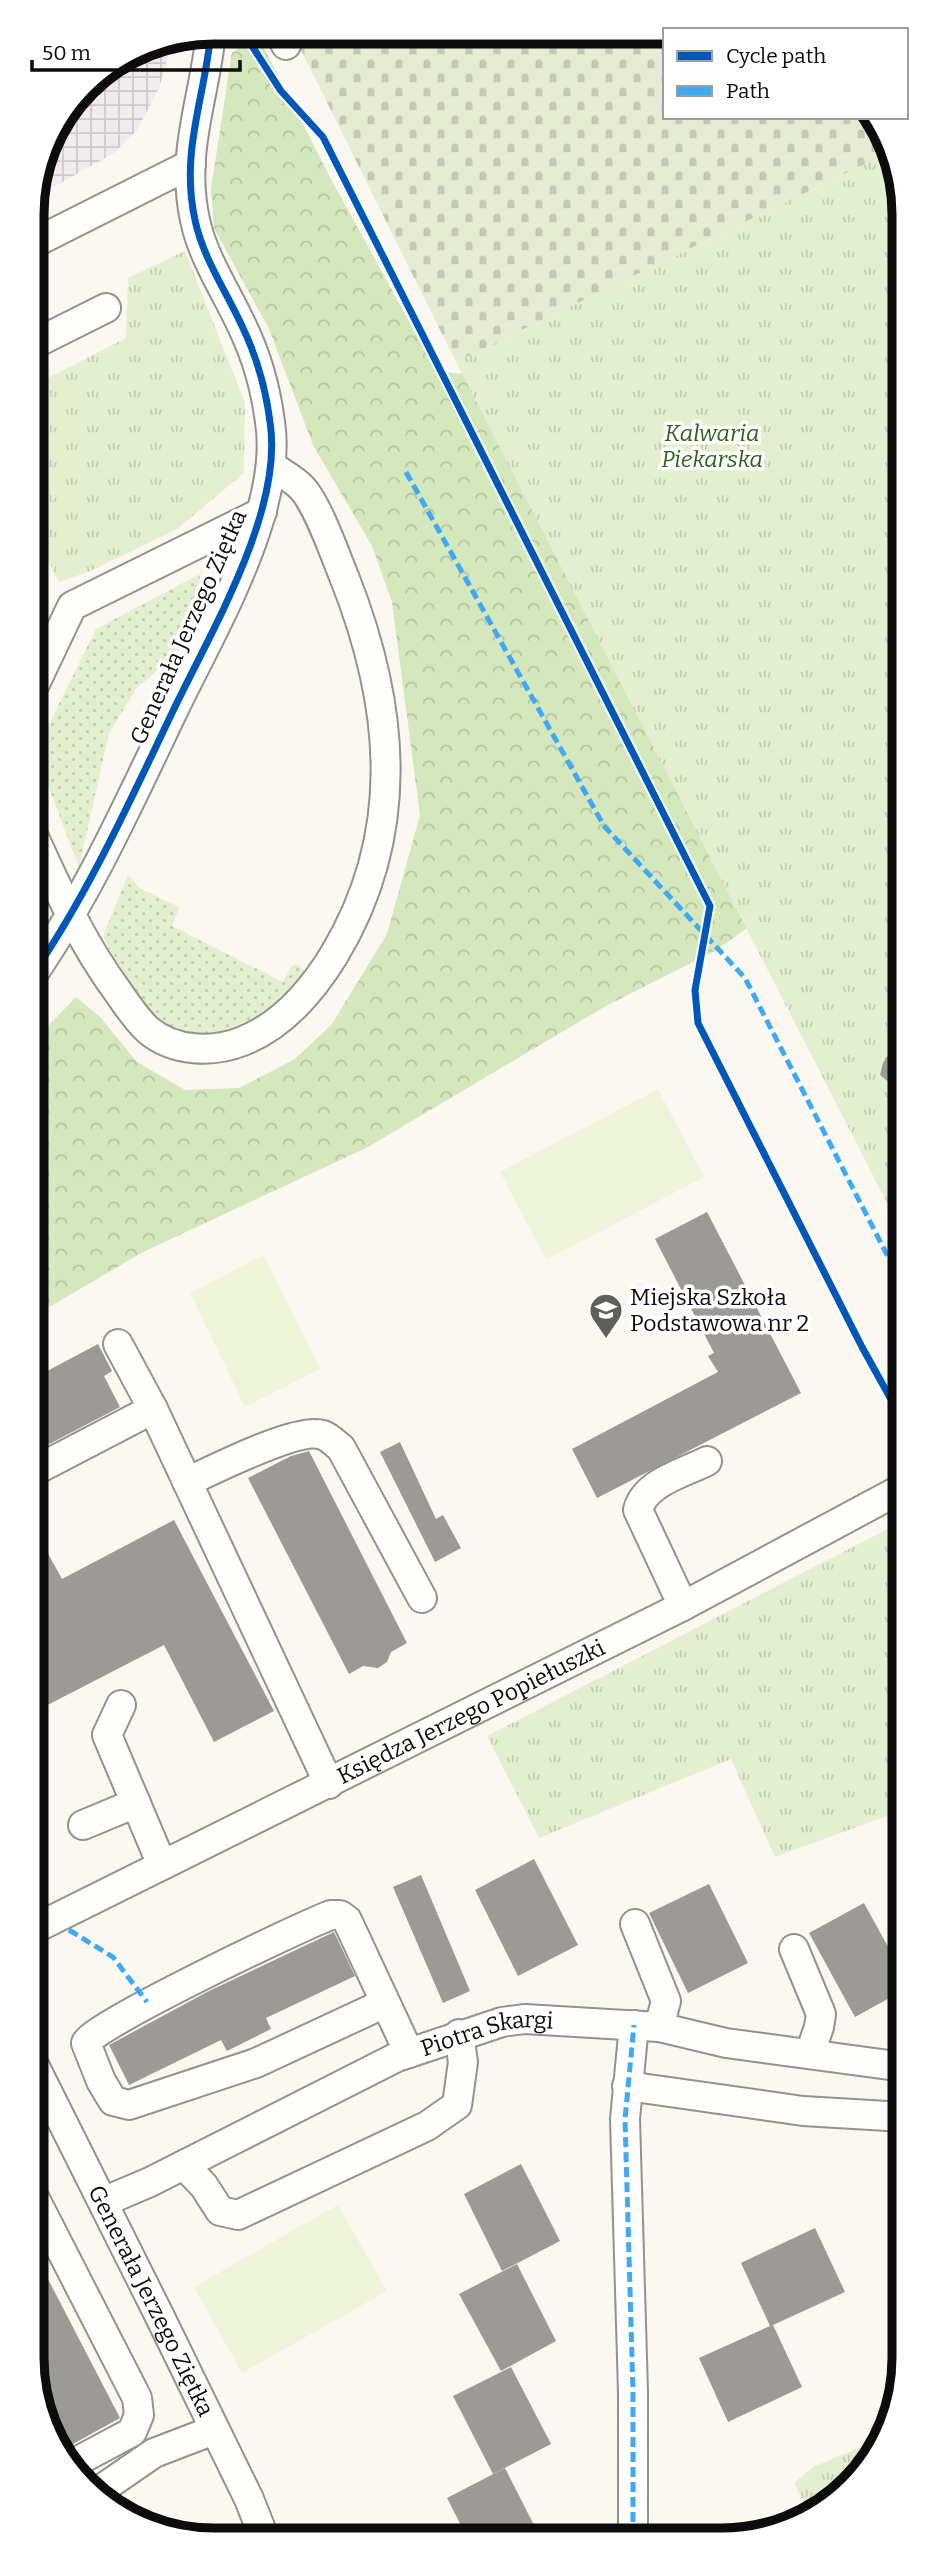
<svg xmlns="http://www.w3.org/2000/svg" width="936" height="2572" viewBox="0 0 936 2572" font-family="Bitter,serif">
<defs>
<pattern id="industrial-grid" width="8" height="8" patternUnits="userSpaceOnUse" patternTransform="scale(1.75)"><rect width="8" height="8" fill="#f1ebed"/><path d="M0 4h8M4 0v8" fill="none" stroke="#cdc8ca"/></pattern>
<pattern id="grass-dots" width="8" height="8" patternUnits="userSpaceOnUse" patternTransform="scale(1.75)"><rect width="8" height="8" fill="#e4efd0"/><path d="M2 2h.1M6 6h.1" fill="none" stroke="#c2ccb1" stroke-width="1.8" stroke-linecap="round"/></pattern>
<pattern id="forest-crowns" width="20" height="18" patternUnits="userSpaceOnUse" patternTransform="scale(1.75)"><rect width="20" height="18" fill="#d5e7bd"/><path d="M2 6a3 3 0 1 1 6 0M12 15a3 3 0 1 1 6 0" fill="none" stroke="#b6c5a1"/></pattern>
<pattern id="cemetery-stones" width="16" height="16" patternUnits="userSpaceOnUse" patternTransform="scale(1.75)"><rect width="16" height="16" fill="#e6ebd4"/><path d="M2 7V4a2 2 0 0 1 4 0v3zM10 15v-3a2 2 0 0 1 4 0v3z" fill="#c4c8b5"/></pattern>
<pattern id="park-tufts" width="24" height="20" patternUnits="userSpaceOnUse" patternTransform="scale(1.75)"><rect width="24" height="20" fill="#e4efd0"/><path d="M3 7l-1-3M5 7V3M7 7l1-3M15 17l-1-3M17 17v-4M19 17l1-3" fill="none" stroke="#c2ccb1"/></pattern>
</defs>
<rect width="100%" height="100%" fill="#faf8f0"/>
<!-- industrial -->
<path fill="url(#industrial-grid)" d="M173 39 159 88 137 130 114 153 32 199 50 133 93 77 144 45Z"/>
<!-- grass -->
<g fill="url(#grass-dots)">
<path d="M200 574 196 626 178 652 136 689 109 733 79 867 35 752 96 629Z"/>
<path d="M128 875 141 889 177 906 179 909 172 926 283 982 291 967 296 964 309 973C289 993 267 1022 240 1032 220 1040 179 1037 161 1026 138 1011 115 960 103 936Z"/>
</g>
<!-- forest -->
<path fill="url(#forest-crowns)" d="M259 38 331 179 437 372 516 377 778 962 747 928 715 951 604 1007 368 1147 143 1252 34 1316 33 1042 76 997 100 1017 137 1062 185 1090 239 1088 295 1059 332 1024 387 934 420 815 392 602 372 546 313 445 269 329 214 228 211 189 232 52Z"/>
<!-- cemetery -->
<path fill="url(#cemetery-stones)" d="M292 32 665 34V117H869L888 153 456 362Z"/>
<!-- park -->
<g fill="url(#park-tufts)">
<path d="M888 153 901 178 902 1232 456 362Z"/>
<path d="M185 251 245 403 244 473 177 529 88 572 59 582 41 548 32 542V386L126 338 128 278Z"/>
<path d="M903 1521V1810L775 1857 731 1759 539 1838 487 1736Z"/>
<path d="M861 2447 870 2461 860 2478 811 2517 794 2483 813 2467Z"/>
</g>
<!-- pitch -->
<g fill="#eef4d9">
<path d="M658 1089 704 1177 546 1260 500 1172Z"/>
<path d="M263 1255 320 1369 245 1407 190 1293Z"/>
<path d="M338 2205 387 2291 242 2373 194 2287Z"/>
</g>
<!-- building -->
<g fill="#9c9a96">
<path d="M902 1034V1093L880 1075 883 1063Z"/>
<path d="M707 1212 801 1393 597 1498 572 1449 718 1372 708 1356 714 1353 655 1239Z"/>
<path d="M98 1344 112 1371 104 1376 120 1407 34 1452V1378Z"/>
<path d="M400 1442 436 1519 443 1515 461 1548 435 1562 380 1452Z"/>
<path d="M309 1451 407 1643 391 1652 387 1662 378 1668 363 1666 349 1674 248 1478 291 1456Z"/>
<path d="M174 1520 274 1711 214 1742 164 1645 34 1712V1528L62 1579Z"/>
<path d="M534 1859 578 1945 518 1976 475 1890Z"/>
<path d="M421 1875 470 1991 443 2003 393 1887Z"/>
<path d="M709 1884 748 1963 688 1993 649 1913Z"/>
<path d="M864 1903 904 1976V1990L855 2017 809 1933Z"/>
<path d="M334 1932 355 1976 266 2018 271 2029 227 2051 221 2040 129 2085 109 2045 207 1992Z"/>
<path d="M521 2164 560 2241 502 2271 464 2194Z"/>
<path d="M815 2228 845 2292 773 2325 802 2387 728 2422 699 2358 770 2326 741 2263Z"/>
<path d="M35 2254 120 2418 64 2449 35 2394Z"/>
<path d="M517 2264 556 2341 501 2371 459 2294Z"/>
<path d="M511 2367 551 2444 493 2474 453 2396Z"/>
<path d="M505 2468 540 2537H467L447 2498Z"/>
</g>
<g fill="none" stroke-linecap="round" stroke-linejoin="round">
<defs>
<g id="minor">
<path d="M279 32 286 45"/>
<path d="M32 244 191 164"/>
<path d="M32 345 106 308"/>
<path d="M33 688 72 606 262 512"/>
<path d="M33 835C58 890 82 943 118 992 127 1005 137 1020 148 1030 174 1052 213 1053 243 1041 283 1025 312 991 334 955 407 834 395 706 345 579 335 555 318 505 302 488 294 479 281 473 272 466"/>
<path d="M33 974C89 892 129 803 172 713 210 633 284 511 270 422 266 390 256 355 242 326 226 291 203 258 195 220 180 151 205 98 211 32"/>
<path d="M118 1344 153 1409 329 1784"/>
<path d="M34 1471 153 1409"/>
<path d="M187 1482C213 1470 299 1426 323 1435 329 1437 336 1444 341 1448L422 1598"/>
<path d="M683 1606 638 1510C645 1482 684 1473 707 1461"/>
<path d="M121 1705 107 1735 162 1865"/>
<path d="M83 1825 136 1803"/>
<path d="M635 1924 666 2001 659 2027"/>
<path id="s1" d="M34 1929 683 1606 903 1488"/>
<path d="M794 1949 821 2014 819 2027 810 2053"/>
<path d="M385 2003 256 2063 129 2105 113 2101 101 2081 86 2043C92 2026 301 1926 331 1915H340L347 1920 409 2053"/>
<path id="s2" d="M35 2067 160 2317 249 2499 264 2537"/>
<path d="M627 2086 803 2111 904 2117"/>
<path d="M184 2165 204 2186 220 2211 238 2215 427 2126 457 2105 463 2062 459 2034"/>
<path d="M35 2199 137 2398 139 2415 132 2432 72 2464"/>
<path id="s3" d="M103 2202 150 2182 397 2057 502 2022 525 2019 659 2027 726 2043 904 2067"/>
<path d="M96 2493 154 2453 214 2430"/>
<path d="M633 2537V2392L625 2119 634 2025"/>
</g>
</defs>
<!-- minor casing -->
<use href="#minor" stroke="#93928f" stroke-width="32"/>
<!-- minor -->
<use href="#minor" stroke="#fefefd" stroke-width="28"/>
<!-- quiet -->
<g stroke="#3fa9f5" stroke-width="5" stroke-dasharray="10 5" stroke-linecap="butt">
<path d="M406 472 604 826 745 978 903 1286"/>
<path d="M69 1930 113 1957 147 2002"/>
<path d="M633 2537V2392L625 2119 634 2025"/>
</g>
<defs>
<g id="cycleway">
<path d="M243 32 281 91 323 137 710 906 695 990 698 1023 862 1347 903 1421"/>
<path d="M33 974C89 892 129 803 172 713 210 633 284 511 270 422 266 390 256 355 242 326 226 291 203 258 195 220 180 151 205 98 211 32"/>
</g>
</defs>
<!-- cycleway casing -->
<use href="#cycleway" stroke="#fff" stroke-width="11"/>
<!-- cycleway -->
<use href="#cycleway" stroke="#0057b8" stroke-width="7"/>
</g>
<!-- icons -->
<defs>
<symbol id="school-pin" viewBox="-11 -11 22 30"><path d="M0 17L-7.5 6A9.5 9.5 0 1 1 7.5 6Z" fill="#5f5f5c" stroke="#fff"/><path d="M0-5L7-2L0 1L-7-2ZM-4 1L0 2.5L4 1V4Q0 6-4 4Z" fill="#fff"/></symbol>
</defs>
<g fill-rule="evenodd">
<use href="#school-pin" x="587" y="1291" width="38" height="52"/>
</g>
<g text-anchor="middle" stroke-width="7" stroke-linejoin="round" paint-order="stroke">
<!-- park labels -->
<g font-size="23" font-style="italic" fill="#2f631d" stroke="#fff">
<text x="712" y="441">Kalwaria<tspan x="712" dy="26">Piekarska</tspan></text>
</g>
<!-- street labels -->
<g font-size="23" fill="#0c0c0c" stroke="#fff">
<text transform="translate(188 627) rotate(-66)" y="8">Generała Jerzego Ziętka</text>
<text dy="8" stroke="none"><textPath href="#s1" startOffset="488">Księdza Jerzego Popiełuszki</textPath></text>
<text dy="8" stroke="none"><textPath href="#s3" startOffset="422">Piotra Skargi</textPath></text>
<text dy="8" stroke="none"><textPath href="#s2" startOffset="261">Generała Jerzego Ziętka</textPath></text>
</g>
<!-- poi labels -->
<g font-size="23" fill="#0c0c0c" stroke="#fff" text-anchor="start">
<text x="630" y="1305">Miejska Szkoła<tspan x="630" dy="26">Podstawowa nr 2</tspan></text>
</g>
</g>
<!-- crop -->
<path d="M0 0H936V2572H0ZM214 44H722A170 170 0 0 1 892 214V2358A170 170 0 0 1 722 2528H214A170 170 0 0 1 44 2358V214A170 170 0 0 1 214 44Z" fill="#fff" fill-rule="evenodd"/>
<path fill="none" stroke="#0c0c0c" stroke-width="9" d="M214 44H722A170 170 0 0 1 892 214V2358A170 170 0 0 1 722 2528H214A170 170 0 0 1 44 2358V214A170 170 0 0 1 214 44Z"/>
<!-- legend -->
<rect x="663" y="28" width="245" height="91" fill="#ffffff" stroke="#9e9e9e" stroke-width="2"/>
<rect x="677" y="51" width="35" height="10" fill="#0057b8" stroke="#9e9e9e" stroke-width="2"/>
<text x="726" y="63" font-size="21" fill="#0c0c0c">Cycle path</text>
<rect x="677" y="86" width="35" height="10" fill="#3fa9f5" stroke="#9e9e9e" stroke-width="2"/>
<text x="726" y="98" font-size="21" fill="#0c0c0c">Path</text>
<!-- scale -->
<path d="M32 60v10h208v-10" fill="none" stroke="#0c0c0c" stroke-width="3.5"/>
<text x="42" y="60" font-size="21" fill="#0c0c0c" stroke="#ffffff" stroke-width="5" paint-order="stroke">50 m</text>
</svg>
